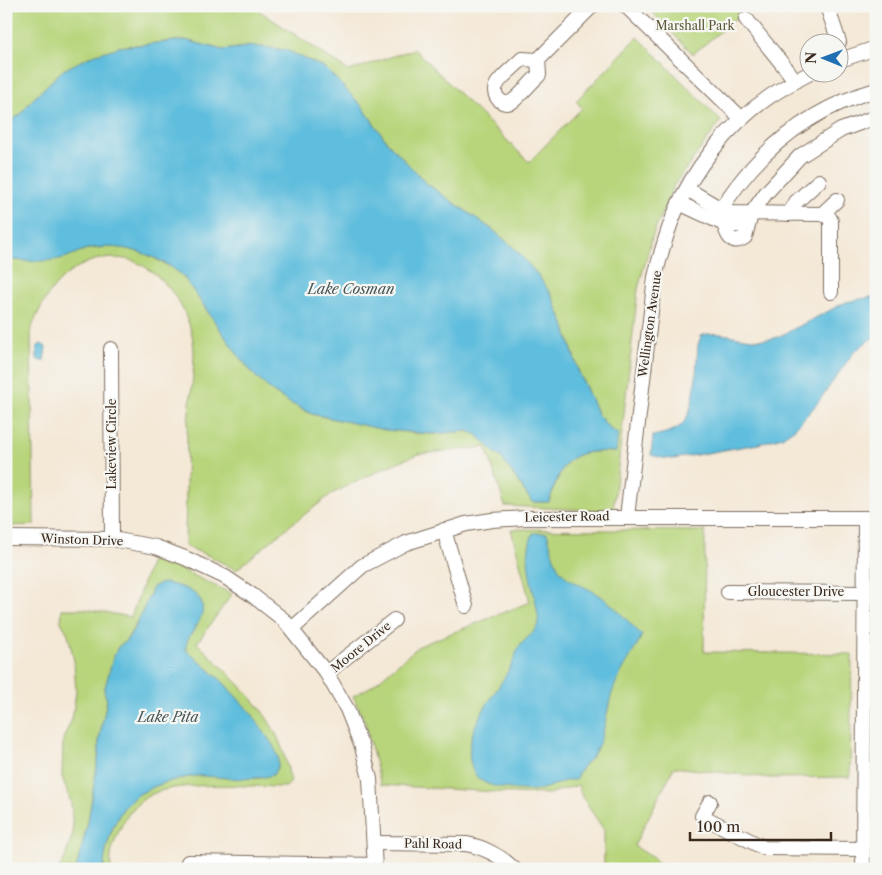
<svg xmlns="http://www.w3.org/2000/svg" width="882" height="875" viewBox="0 0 882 875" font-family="'Libre Caslon Text',serif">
<rect width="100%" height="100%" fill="#f6f6f2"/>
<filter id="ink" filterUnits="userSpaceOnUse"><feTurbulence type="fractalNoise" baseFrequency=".02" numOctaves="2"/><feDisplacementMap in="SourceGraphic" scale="10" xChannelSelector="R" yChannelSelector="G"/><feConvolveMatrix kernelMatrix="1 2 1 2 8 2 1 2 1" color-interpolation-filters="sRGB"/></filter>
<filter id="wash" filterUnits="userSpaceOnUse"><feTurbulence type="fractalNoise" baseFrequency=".0096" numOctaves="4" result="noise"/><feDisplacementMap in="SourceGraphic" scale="20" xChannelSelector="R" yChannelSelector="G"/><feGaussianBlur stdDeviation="1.12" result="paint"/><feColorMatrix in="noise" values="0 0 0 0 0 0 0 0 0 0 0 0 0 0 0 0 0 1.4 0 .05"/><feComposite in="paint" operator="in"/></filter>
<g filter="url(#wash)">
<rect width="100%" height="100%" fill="#f4e8d6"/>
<!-- green -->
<g fill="#b8d57b" stroke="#7a804c">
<path d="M6 6H252L349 71 414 49 529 162 582 108 576 101 638 37 721 121 674 185 653 234 638 289 613 511 505 506 486 447 419 454 393 464 333 493 288 527 236 570 209 556 185 546C186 508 186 470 187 432 189 406 194 380 194 353 194 317 169 277 136 262 124 257 111 258 99 259 93 260 89 262 84 264 56 277 42 301 31 330L34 525 6 526V375L8 346 6 336V259L107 247 126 248 143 252 174 269 183 276 240 358 255 376 273 392 290 403 312 414 334 419 411 433 433 434 467 431 476 434 493 451 501 457 532 502H549C563 460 568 449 615 452L610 429 598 415 578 370 564 324 551 294 537 274 515 249 493 230 427 184 387 142 362 106 324 68 286 50 253 46 223 50 185 40 119 47 63 70 30 102 20 115 6 123Z"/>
<path d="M646 6H751L693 54Z"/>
<path d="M511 529 705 531 704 652 852 654 850 777 770 778 674 767 634 846 652 857 666 869H604V830L582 797 578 785 548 794 513 793 381 785 365 722 353 696 372 686 419 646 530 602Z"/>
<path d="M152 558 180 569 232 594 197 643C225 671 258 698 276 734 284 750 287 766 291 782L286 787C253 787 178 780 150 795 137 802 126 815 120 829 114 841 109 855 111 869H104C104 847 115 813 132 799 149 786 176 778 197 776 204 775 212 777 220 777 234 778 248 778 262 778L274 747 221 680 186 650 185 643 197 626 193 593 174 585 145 608 126 641 118 647 104 691 107 700 99 740V753L88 822 76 869H58L65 858 73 833 71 802 62 777 63 739 72 719 76 692 74 661 68 634 61 622 62 609H85L131 617Z"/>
</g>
<!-- water -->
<g fill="#5fbddd" stroke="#4d747e">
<path d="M185 40 223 50 253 46 286 50 325 68 362 106 387 142 427 184 493 230 515 249 537 274 551 294 564 324 578 370 598 415 610 429 618 434 616 452C568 449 563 460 549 502H532L501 457 493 451 476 434 467 431 433 434 385 430 312 414 290 403 273 392 255 376 240 358 183 276C158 255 126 244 93 248 83 249 74 255 64 258 48 262 22 262 6 259V123L20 115 30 102 63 70 93 55 119 47Z"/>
<path d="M876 296V337L869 340 854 352 816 405 795 428 782 437 758 444 673 459 662 458 651 455 653 436C662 434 672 432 679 427 697 414 696 366 698 345L701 336C719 327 752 346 778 337L846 302Z"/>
<path d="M41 344 46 347 44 361H41L37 359V347Z"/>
<path d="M533 533H547C551 545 553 560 560 570 568 582 585 586 596 593 614 604 627 621 642 635 633 655 619 672 612 693 606 713 605 734 595 752 590 761 576 771 576 780 573 780 569 780 565 781 555 784 547 789 536 790 522 791 508 789 494 786 482 783 474 777 471 765 462 730 493 699 508 671 513 664 515 655 519 647 524 639 536 633 538 623 539 617 537 610 536 604 531 580 523 557 533 533Z"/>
<path d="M164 583C189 587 214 597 197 625 192 634 185 639 186 650L221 680 252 714 274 747 278 757V766L273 775C255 780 234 779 216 777 210 777 203 775 197 776 176 778 149 786 132 799 115 813 104 847 104 869H76L88 822 99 753V740L107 700 104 691 113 658 118 647 126 641 136 626 153 587 159 584Z"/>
</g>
</g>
<g filter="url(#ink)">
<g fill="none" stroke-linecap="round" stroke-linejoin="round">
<defs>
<g id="minor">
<path d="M626 6 742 119"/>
<path d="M827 6 839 42"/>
<path d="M746 19 796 81"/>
<path d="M538 60 522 59C514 67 503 75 497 84 490 95 503 108 513 101 522 94 530 83 539 75L538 60 592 6"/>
<path d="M840 60 876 48"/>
<path d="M687 189 721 209 732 213 822 214 829 217 831 221V292"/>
<path d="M679 203 724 224C733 226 741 226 749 222L751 214 766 193 800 156 841 130 876 117"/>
<path d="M789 214 796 202 819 181"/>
<path d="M822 214 837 200"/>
<path d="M716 217C754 154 805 110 876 90"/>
<path d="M724 224C727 235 731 246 745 237L749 222"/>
<path d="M111 349 112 539"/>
<path d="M627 517 655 277C660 256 666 235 674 215 692 170 728 125 769 97 782 88 797 80 812 72"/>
<path d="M444 530 466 606"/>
<path d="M6 538 112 539 156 547 185 558 225 577 252 595 284 620 327 674 347 709 362 747 370 779 375 869"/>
<path d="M728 592 864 593"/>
<path d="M292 629 362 566 406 543 466 524 492 520 525 518H876"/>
<path d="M327 674 335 666 394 620"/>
<path d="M710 802 702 816 764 848 863 849"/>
<path d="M375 843 466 844C483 847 501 856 514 869"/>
<path d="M188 862 375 865"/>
<path d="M863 869 865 518"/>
</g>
</defs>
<!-- minor casing -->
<use href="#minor" stroke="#7c6c5e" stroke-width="16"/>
<!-- minor -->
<use href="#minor" stroke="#fff" stroke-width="14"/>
</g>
</g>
<g text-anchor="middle" stroke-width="4.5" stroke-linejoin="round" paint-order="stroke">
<!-- park labels -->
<g font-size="12" fill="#5a5535" stroke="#f6f6f2">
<text x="695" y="30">Marshall Park</text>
</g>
<!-- street labels -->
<g font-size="12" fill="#3b2a1e" stroke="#f6f6f2">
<text transform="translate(650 324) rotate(-82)" y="4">Wellington Avenue</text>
<text transform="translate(112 444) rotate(-90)" y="4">Lakeview Circle</text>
<text transform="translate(567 517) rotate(-1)" y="4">Leicester Road</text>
<text transform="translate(82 540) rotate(2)" y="4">Winston Drive</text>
<text x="796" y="596">Gloucester Drive</text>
<text transform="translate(361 647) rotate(-39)" y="4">Moore Drive</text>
<text transform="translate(433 844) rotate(1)" y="4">Pahl Road</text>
</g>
<!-- water labels -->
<g font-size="14" font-style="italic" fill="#465657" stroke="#f6f6f2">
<text x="351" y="294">Lake Cosman</text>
<text x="168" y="722">Lake Pita</text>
</g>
</g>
<!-- margin -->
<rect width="882" height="875" fill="none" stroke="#f6f6f2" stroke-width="25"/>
<!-- north arrow -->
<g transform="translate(824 58) rotate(271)"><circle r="24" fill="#f6f6f2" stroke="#aba49d"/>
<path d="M0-4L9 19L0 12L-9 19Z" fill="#1f6fb2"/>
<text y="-8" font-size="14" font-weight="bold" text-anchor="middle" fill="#3b2a1e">N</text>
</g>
<!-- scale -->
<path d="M690 832v8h141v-8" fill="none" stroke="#3b2a1e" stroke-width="2.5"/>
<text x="697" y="832" font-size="15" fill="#3b2a1e" stroke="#f6f6f2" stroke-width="4" paint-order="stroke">100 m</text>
</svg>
